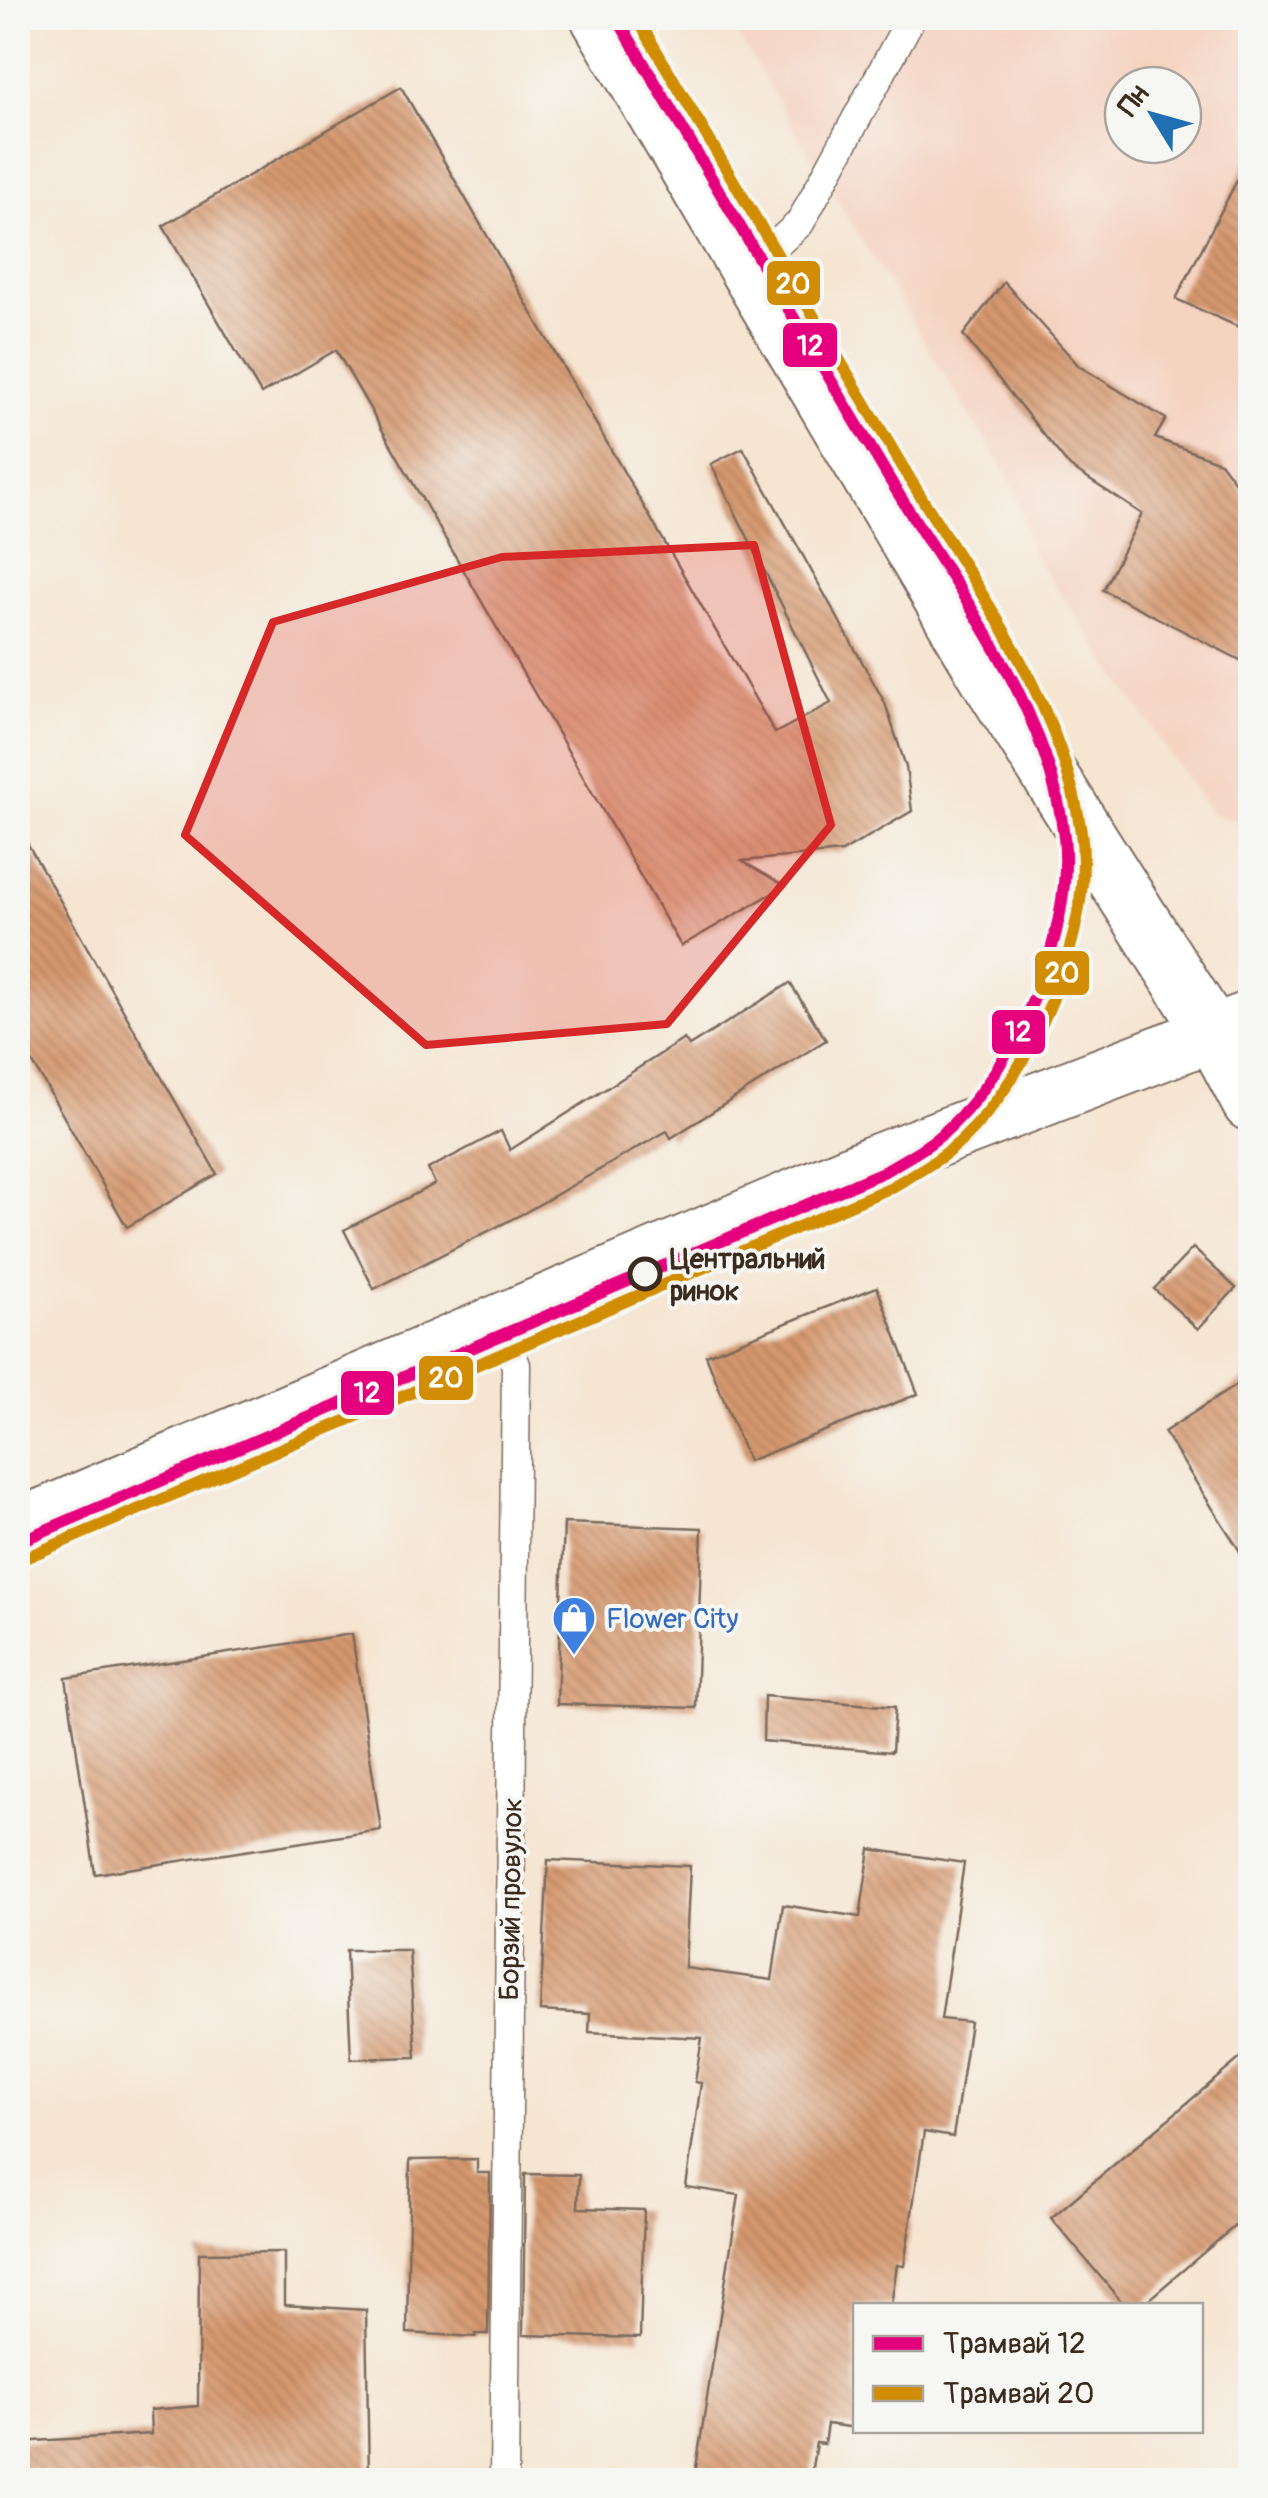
<svg xmlns="http://www.w3.org/2000/svg" width="1268" height="2498" viewBox="0 0 1268 2498" font-family="Pangolin,sans-serif">
<defs>
<pattern id="building-back-hatch" width="6" height="6" patternUnits="userSpaceOnUse" patternTransform="scale(2.5)"><rect width="6" height="6" fill="#d6996f"/><path d="M-1 5l2 2M0 0l6 6M5-1l2 2" fill="none" stroke="#af7d5b"/></pattern>
</defs>
<rect width="100%" height="100%" fill="#f6f6f2"/>
<filter id="ink" filterUnits="userSpaceOnUse"><feTurbulence type="fractalNoise" baseFrequency=".01" numOctaves="2"/><feDisplacementMap in="SourceGraphic" scale="20" xChannelSelector="R" yChannelSelector="G"/><feConvolveMatrix kernelMatrix="1 2 1 2 8 2 1 2 1" color-interpolation-filters="sRGB"/></filter>
<filter id="wash" filterUnits="userSpaceOnUse"><feTurbulence type="fractalNoise" baseFrequency=".0048" numOctaves="4" result="noise"/><feDisplacementMap in="SourceGraphic" scale="40" xChannelSelector="R" yChannelSelector="G"/><feGaussianBlur stdDeviation="2.25" result="paint"/><feColorMatrix in="noise" values="0 0 0 0 0 0 0 0 0 0 0 0 0 0 0 0 0 1.4 0 .05"/><feComposite in="paint" operator="in"/></filter>
<g filter="url(#wash)">
<rect width="100%" height="100%" fill="#f5e5d1"/>
<!-- built -->
<path fill="#f5d3c1" fill-rule="evenodd" d="M728 18H1250V825L1211 814 1031 551 1015 488 824 179ZM1123 85H1183V145H1123Z"/>
<g id="blocks">
<!-- building -->
<g fill="url(#building-back-hatch)">
<path d="M401 87 775 733 831 703 711 464 743 448 885 703 906 767 912 811 842 852 742 861 785 886 681 946 336 350 261 394 163 226Z"/>
<path d="M1250 155V332L1176 299Z"/>
<path d="M1004 282 1079 366 1166 419 1155 438 1220 462 1250 502V665L1103 590 1142 514 1070 467 963 335Z"/>
<path d="M18 827 217 1174 127 1227 18 1037Z"/>
<path d="M790 983 826 1040 671 1138 667 1131 526 1212 374 1289 344 1230 435 1184 428 1169 501 1131 510 1150 684 1039 689 1046Z"/>
<path d="M1193 1248 1236 1288 1198 1329 1154 1289Z"/>
<path d="M877 1287 918 1394 748 1461 706 1355Z"/>
<path d="M1250 1376V1567L1164 1432Z"/>
<path d="M564 1523 702 1528 696 1708 557 1704Z"/>
<path d="M352 1634 381 1830 95 1874 66 1678Z"/>
<path d="M764 1696 895 1707 892 1752 763 1741Z"/>
<path d="M870 1849 964 1863 941 2019 970 2022 953 2137 924 2132 904 2266 897 2265 891 2306H856V2428L827 2424 824 2444 816 2443 810 2480H694L739 2195 686 2187 701 2083 695 2082 702 2038 589 2032 590 2014 540 2011 548 1860 690 1866 685 1968 772 1980 783 1905 860 1917Z"/>
<path d="M346 1950H409L416 2057 351 2059Z"/>
<path d="M1250 2050V2213L1141 2306H1125L1051 2218Z"/>
<path d="M477 2159V2173H490L488 2334H476V2337L407 2333 410 2160Z"/>
<path d="M525 2174 579 2175 578 2208 644 2210 640 2338 523 2335Z"/>
<path d="M284 2252V2305L366 2310 369 2480H18V2442L151 2434 150 2410 198 2406 199 2253Z"/>
</g>
</g>
</g>
<g filter="url(#ink)">
<use href="#blocks" fill-opacity="0" stroke="#7c6b5d" stroke-width="2.5"/>
<g fill="none" stroke-linecap="round" stroke-linejoin="round">
<defs>
<g id="service">
<path d="M748 270 800 223 911 18"/>
<path d="M498 1322 516 1365 504 2480"/>
</g>
<path id="minor" d="M1213 1033 1250 1103"/>
<g id="tertiary">
<path d="M599 18 993 686 1213 1033"/>
<path d="M18 1527 872 1164 1250 1019"/>
</g>
</defs>
<!-- service casing -->
<use href="#service" stroke="#7c6b5d" stroke-width="31"/>
<!-- minor casing -->
<use href="#minor" stroke="#7c6b5d" stroke-width="59"/>
<!-- tertiary casing -->
<use href="#tertiary" stroke="#7c6b5d" stroke-width="59"/>
<!-- service -->
<use href="#service" stroke="#fff" stroke-width="28"/>
<!-- minor -->
<use href="#minor" stroke="#fff" stroke-width="55"/>
<!-- tertiary -->
<use href="#tertiary" stroke="#fff" stroke-width="55"/>
<defs>
<path id="tram-1" d="M18 1542 883 1172C907 1158 932 1145 952 1125 1018 1061 1074 931 1064 837 1049 705 956 590 890 480 799 326 707 173 617 18"/>
<path id="tram-2" d="M25 1558 892 1187C916 1173 940 1160 961 1141 1032 1074 1095 931 1081 832 1061 698 975 587 907 474 816 322 726 170 637 18"/>
</defs>
<!-- tram-1 casing -->
<use href="#tram-1" stroke="#f6f6f2" stroke-width="20"/>
<!-- tram-2 casing -->
<use href="#tram-2" stroke="#f6f6f2" stroke-width="20"/>
<!-- tram-1 -->
<use href="#tram-1" stroke="#e5007d" stroke-width="12"/>
<!-- tram-2 -->
<use href="#tram-2" stroke="#d18d06" stroke-width="12"/>
</g>
</g>
<!-- marked area -->
<path fill="#d62828" fill-opacity="0.2" stroke="#d62828" stroke-width="8" stroke-linejoin="round" d="M754 545 831 825 667 1024 426 1045 185 835 273 622 502 557Z"/>
<!-- icons -->
<defs>
<symbol id="shop-pin" viewBox="-11 -11 22 30"><path d="M0 17L-7.5 6A9.5 9.5 0 1 1 7.5 6Z" fill="#3f7fe0" stroke="#f6f6f2"/><path d="M-5-2.5h2.3a2.7 3.5 0 0 1 5.4 0H5L5.5 6h-11ZM-1.5-2.5h3a1.5 2.3 0 0 0-3 0Z" fill="#fff"/></symbol>
</defs>
<g fill-rule="evenodd">
<use href="#shop-pin" x="549" y="1593" width="50" height="68"/>
</g>
<!-- markers -->
<circle fill="#f6f6f2" stroke="#3b2a1e" stroke-width="5" cx="645" cy="1274" r="15"/>
<g text-anchor="middle" stroke-width="8" stroke-linejoin="round" paint-order="stroke">
<!-- stop labels -->
<g font-size="28" font-weight="bold" fill="#3b2a1e" stroke="#f6f6f2" text-anchor="start">
<text x="670" y="1268">Центральний<tspan x="670" dy="32">ринок</tspan></text>
</g>
<!-- shop labels -->
<g font-size="28" fill="#366cbe" stroke="#f6f6f2" text-anchor="start">
<text x="606" y="1628">Flower City</text>
</g>
<!-- street labels -->
<g font-size="28" fill="#3b2a1e" stroke="#f6f6f2">
<text transform="translate(510 1899) rotate(-89)" y="10">Борзий провулок</text>
</g>
</g>
<g stroke="#f6f6f2" stroke-width="4">
<rect x="765" y="259" width="57" height="48" rx="10" fill="#d18d06"/>
<rect x="781" y="321" width="58" height="48" rx="10" fill="#e5007d"/>
<rect x="1033" y="949" width="58" height="48" rx="10" fill="#d18d06"/>
<rect x="990" y="1008" width="57" height="48" rx="10" fill="#e5007d"/>
<rect x="417" y="1354" width="58" height="48" rx="10" fill="#d18d06"/>
<rect x="339" y="1369" width="57" height="48" rx="10" fill="#e5007d"/>
</g>
<g font-size="28" text-anchor="middle" font-weight="bold" fill="#fff">
<text x="793" y="293">20</text>
<text x="810" y="355">12</text>
<text x="1062" y="982">20</text>
<text x="1018" y="1041">12</text>
<text x="446" y="1387">20</text>
<text x="367" y="1402">12</text>
</g>
<!-- margin -->
<rect width="1268" height="2498" fill="none" stroke="#f6f6f2" stroke-width="60"/>
<!-- legend -->
<rect x="853" y="2303" width="350" height="130" fill="#f6f6f2" stroke="#aba49d" stroke-width="2.5"/>
<rect x="873" y="2336" width="50" height="15" fill="#e5007d" stroke="#aba49d" stroke-width="2.5"/>
<text x="943" y="2353" font-size="30" fill="#3b2a1e">Трамвай 12</text>
<rect x="873" y="2386" width="50" height="15" fill="#d18d06" stroke="#aba49d" stroke-width="2.5"/>
<text x="943" y="2403" font-size="30" fill="#3b2a1e">Трамвай 20</text>
<!-- north arrow -->
<g transform="translate(1153 115) rotate(307)"><circle r="48" fill="#f6f6f2" stroke="#aba49d" stroke-width="2.5"/>
<path d="M0-8L18 38L0 25L-18 38Z" fill="#1f6fb2"/>
<text y="-15" font-size="28" font-weight="bold" text-anchor="middle" fill="#3b2a1e">Пн</text>
</g>
</svg>
